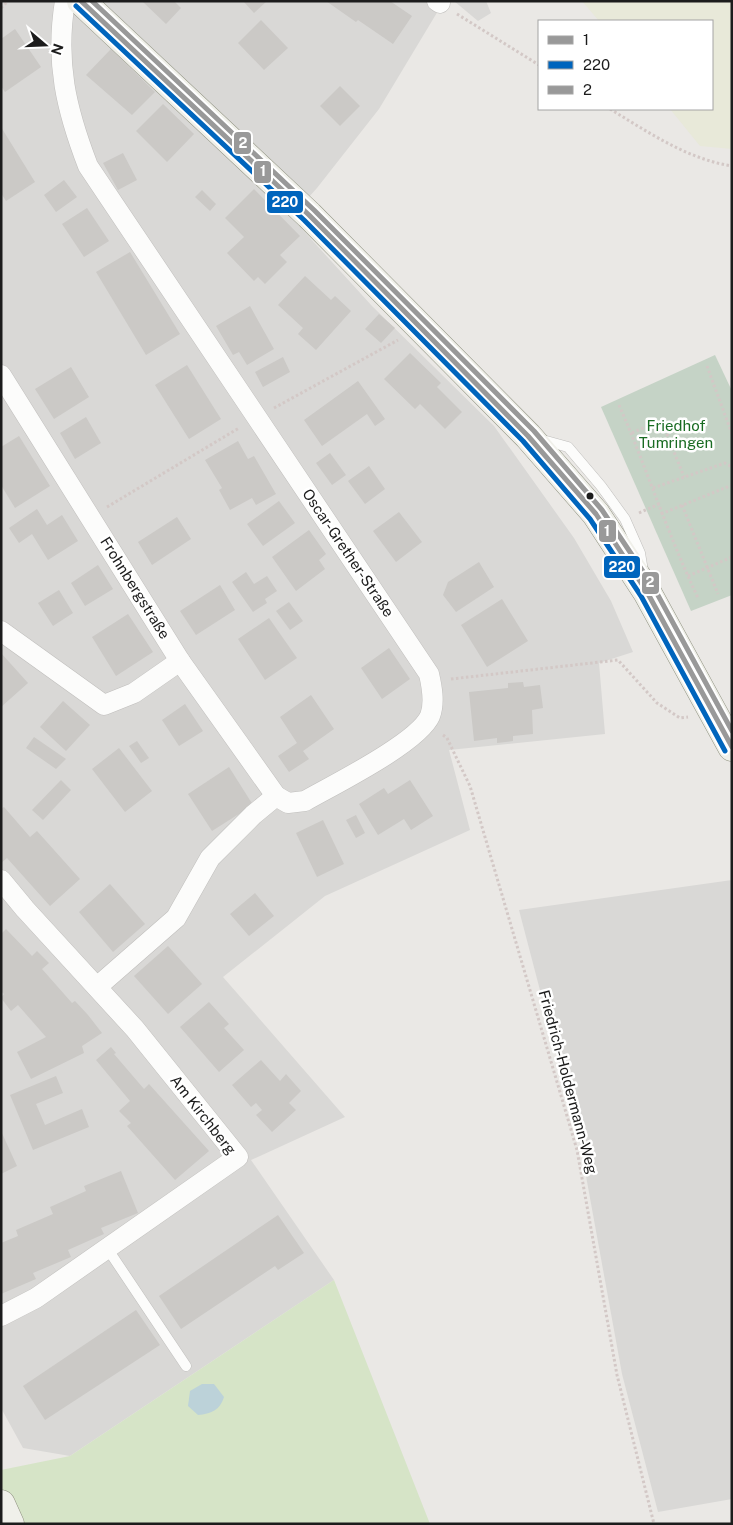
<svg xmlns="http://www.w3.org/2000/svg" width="733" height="1525" viewBox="0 0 733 1525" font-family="'Public Sans',sans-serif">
<rect width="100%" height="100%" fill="#eae8e5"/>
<!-- residential -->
<g fill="#d9d8d6">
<path d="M1 1H444L379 109 317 188 291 217 372 306 494 426 574 538 611 601 633 652 599 663 605 734 449 750 470 830 325 896 223 977 345 1117 251 1160 334 1280 70 1456 23 1448 1 1408Z"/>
<path d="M454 1H486L491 13 478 21Z"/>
<path d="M732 880V1499L658 1512 622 1374 580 1143 519 910Z"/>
</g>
<!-- farmland -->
<path fill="#e8e9d9" d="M582 1H732V149L700 146 670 109H712V21H599Z"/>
<!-- grass -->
<path fill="#d6e4c7" d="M334 1280 430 1524H10L1 1505V1470L70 1456Z"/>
<!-- cemetery -->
<path fill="#c5d3c6" d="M715 355 732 391V595L691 611 601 407Z"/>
<!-- water -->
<path fill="#bcd2d9" d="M202 1384H214L224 1397C220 1410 211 1414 198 1415L188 1406 190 1391Z"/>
<!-- building -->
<g fill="#cbc9c6">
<path d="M142 1H174L181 8 166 24Z"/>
<path d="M243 1H267L254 13Z"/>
<path d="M326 1H390L412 16 393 44 358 20 356 22Z"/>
<path d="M261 20 288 48 264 70 238 43Z"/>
<path d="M15 29 41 67 5 92 1 86V39Z"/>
<path d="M111 49 155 92 132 115 86 75Z"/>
<path d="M340 86 360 106 340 126 320 106Z"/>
<path d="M163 104 194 134 167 162 136 131Z"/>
<path d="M1 127 35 182 6 201 1 193Z"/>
<path d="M123 153 137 180 118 190 103 163Z"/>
<path d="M64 180 77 197 56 212 44 195Z"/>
<path d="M254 189 300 236 280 255 287 262 265 284 258 277 254 281 227 253 244 237 225 218Z"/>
<path d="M202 190 216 204 210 211 195 197Z"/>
<path d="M87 208 109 241 84 257 62 224Z"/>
<path d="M130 252 180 334 146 355 96 272Z"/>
<path d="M305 276 331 300 335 296 351 311 316 350 298 334 303 328 278 305Z"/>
<path d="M250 306 274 349 247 365 239 352 233 355 216 326Z"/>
<path d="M379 314 395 328 381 343 365 329Z"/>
<path d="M410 353 441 383 437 387 462 412 445 429 420 404 415 409 384 379Z"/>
<path d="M283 357 290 372 263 387 255 372Z"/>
<path d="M187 365 221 419 189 439 155 385Z"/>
<path d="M71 367 89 397 54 419 35 389Z"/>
<path d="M358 381 385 419 375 426 367 414 322 446 304 420Z"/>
<path d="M86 417 101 443 75 459 60 433Z"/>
<path d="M19 436 50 486 15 508 1 485V447Z"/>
<path d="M238 441 248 459 254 456 276 494 256 505 252 498 230 510 219 490 222 488 205 460Z"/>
<path d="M330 453 346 475 332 485 316 463Z"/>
<path d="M369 466 385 489 365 504 348 481Z"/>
<path d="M279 501 295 523 263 546 247 524Z"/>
<path d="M37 509 47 525 62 515 78 541 48 560 32 534 19 543 9 528Z"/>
<path d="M399 512 422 542 396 562 373 531Z"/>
<path d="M177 517 191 539 152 565 138 542Z"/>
<path d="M309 530 326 554 319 560 325 569 296 591 272 557Z"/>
<path d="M479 562 494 587 456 612 443 595 448 582Z"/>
<path d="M98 565 113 589 85 606 71 583Z"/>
<path d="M246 572 254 584 267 576 277 591 265 599 267 603 253 612 232 582Z"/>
<path d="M220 585 235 610 196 635 180 611Z"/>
<path d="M59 590 73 613 53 626 38 603Z"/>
<path d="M502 599 528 641 487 667 461 625Z"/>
<path d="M289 602 303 621 290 630 276 611Z"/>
<path d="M128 614 153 652 116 676 92 637Z"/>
<path d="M269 618 297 658 265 680 238 639Z"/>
<path d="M389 648 410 679 382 699 361 668Z"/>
<path d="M1 653 28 683 1 707Z"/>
<path d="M523 682 524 687 540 685 543 708 532 710 533 734 513 736V741L497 743V738L474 741 469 692 508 688V683Z"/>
<path d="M311 695 334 729 303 751 309 759 289 772 278 756 297 743 280 717Z"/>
<path d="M63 701 90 725 66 751 40 727Z"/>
<path d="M185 704 203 731 179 746 162 720Z"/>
<path d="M34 737 66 759 56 769 26 748Z"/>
<path d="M137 741 149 758 141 763 129 746Z"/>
<path d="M119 748 152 791 125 812 92 769Z"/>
<path d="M229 767 253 805 212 831 188 794Z"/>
<path d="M61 780 71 790 43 820 32 810Z"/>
<path d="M410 780 433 816 411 830 404 819 378 835 359 804 384 788 388 794Z"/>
<path d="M4 807 30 837 37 831 80 879 50 906 7 858 1 863V809Z"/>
<path d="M356 815 365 833 356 838 346 820Z"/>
<path d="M323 820 344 864 317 877 296 833Z"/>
<path d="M110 884 145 924 113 952 79 912Z"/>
<path d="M255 893 274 916 249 936 230 914Z"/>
<path d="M6 929 32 956 37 951 49 963 42 969 72 1003 75 1001 88 1015 102 1033 82 1046 84 1053 31 1079 17 1052 46 1037 18 1005 11 1011 1 998 4 994 1 991V934Z"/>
<path d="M168 946 202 984 168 1014 134 976Z"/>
<path d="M209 1002 229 1024 224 1028 244 1050 219 1072 180 1027Z"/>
<path d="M111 1047 116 1053 114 1054 144 1089 149 1084 209 1151 175 1180 127 1126 131 1123 119 1111 130 1101 96 1060Z"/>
<path d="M261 1060 280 1081 286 1074 301 1091 289 1103 296 1110 272 1132 256 1115 262 1110 256 1103 251 1107 232 1085Z"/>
<path d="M56 1076 63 1093 36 1104 45 1125 82 1109 89 1127 33 1150 10 1095Z"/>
<path d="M1 1131 17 1166 1 1174Z"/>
<path d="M121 1171 138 1213 101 1228 104 1234 68 1250 71 1257 33 1273 36 1279 1 1294V1243L18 1236 16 1230 53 1214 50 1207 86 1191 84 1186Z"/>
<path d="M278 1215 304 1253 278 1270 275 1266 181 1329 159 1296Z"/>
<path d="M136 1310 160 1345 45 1420 23 1386Z"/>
</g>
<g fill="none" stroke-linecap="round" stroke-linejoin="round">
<defs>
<g id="lane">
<path d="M539 439 568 447 601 486 625 519 640 553 643 571"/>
<path d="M107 1248 186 1366"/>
</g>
<g id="street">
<path d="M65 1C55 62 66 109 88 166L429 674C432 687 435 703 430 716 418 743 333 785 305 801L288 803 276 796 253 815 210 858 176 918 97 987"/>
<path d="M437 1 440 3"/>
<path d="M1 375 180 661 276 796"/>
<path d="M1 631 104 705 134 693 180 661"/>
<path d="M1 880 25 909 135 1029 238 1157 36 1298 1 1316"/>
</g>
<g id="secondary">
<path d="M81 1 309 215 528 436 596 514 647 592 732 747"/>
<path d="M1 1504 10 1524"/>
</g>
</defs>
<!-- lane casing -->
<use href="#lane" stroke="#c0bfbd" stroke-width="11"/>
<!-- street casing -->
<use href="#street" stroke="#c0bfbd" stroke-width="21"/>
<!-- secondary casing -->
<use href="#secondary" stroke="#8f9180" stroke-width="29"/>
<!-- path -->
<g stroke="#d3c8c6" stroke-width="3" stroke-dasharray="2.5 2.5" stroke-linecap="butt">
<path d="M1 8 8 1"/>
<path d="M457 14 539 65"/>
<path d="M610 109C648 132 687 159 732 166"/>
<path d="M707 366 732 434"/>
<path d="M619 405C647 469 668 535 698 598"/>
<path d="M274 408 398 340"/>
<path d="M632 433 658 421 663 424 684 477"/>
<path d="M653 488 725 463 732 467"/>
<path d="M682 505 718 594"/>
<path d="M107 507 239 428"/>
<path d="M639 513 659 504"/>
<path d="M661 514 732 485"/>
<path d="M688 576 732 557"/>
<path d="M451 679 618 660 657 703 680 718 688 717"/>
<path d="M443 735 447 738 470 786 577 1150 617 1375 654 1524"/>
</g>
<!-- lane -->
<use href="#lane" stroke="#fcfcfb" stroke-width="10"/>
<!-- street -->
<use href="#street" stroke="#fcfcfb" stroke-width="20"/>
<!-- secondary -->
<use href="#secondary" stroke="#f0f0ea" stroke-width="28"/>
<defs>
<path id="bus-1" d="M81 1 309 215 528 436 596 514 647 592 732 747"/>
<path id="bus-2" d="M76 6 304 220 523 441 590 519 641 596 725 751"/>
<path id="bus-3" d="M92 1 314 210 534 431 602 510 654 588 732 731"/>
</defs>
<!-- bus-1 casing -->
<use href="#bus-1" stroke="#fff" stroke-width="9"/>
<!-- bus-2 casing -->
<use href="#bus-2" stroke="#fff" stroke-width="9"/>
<!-- bus-3 casing -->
<use href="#bus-3" stroke="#fff" stroke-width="9"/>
<!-- bus-1 -->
<use href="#bus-1" stroke="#999" stroke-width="5"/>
<!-- bus-2 -->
<use href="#bus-2" stroke="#0065bd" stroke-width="5"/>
<!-- bus-3 -->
<use href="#bus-3" stroke="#999" stroke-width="5"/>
</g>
<!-- markers -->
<circle fill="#1c1c1c" stroke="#fff" stroke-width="2" cx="590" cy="496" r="4.5"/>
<g text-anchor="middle" stroke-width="5" stroke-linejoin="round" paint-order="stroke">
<!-- park labels -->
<g font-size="15" fill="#196b22" stroke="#fff">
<text x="676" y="431">Friedhof<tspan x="676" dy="17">Tumringen</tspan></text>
</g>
<!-- street labels -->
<g font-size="15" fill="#1c1c1c" stroke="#fff">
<text transform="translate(348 553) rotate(56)" y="5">Oscar-Grether-Straße</text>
<text transform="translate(135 588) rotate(58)" y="5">Frohnbergstraße</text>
<text transform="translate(568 1082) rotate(75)" y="5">Friedrich-Holdermann-Weg</text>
<text transform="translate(203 1115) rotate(52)" y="5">Am Kirchberg</text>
</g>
</g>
<g stroke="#fff" stroke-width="2">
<rect x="233" y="131" width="19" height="24" rx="5" fill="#999"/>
<rect x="253" y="160" width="19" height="24" rx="5" fill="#999"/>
<rect x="266" y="190" width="38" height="24" rx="5" fill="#0065bd"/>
<rect x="598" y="519" width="19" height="24" rx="5" fill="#999"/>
<rect x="603" y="555" width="38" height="24" rx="5" fill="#0065bd"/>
<rect x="641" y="571" width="19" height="24" rx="5" fill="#999"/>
</g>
<g font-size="14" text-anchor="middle" font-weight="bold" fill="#fff">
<text x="243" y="148">2</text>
<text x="263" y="176">1</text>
<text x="285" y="207">220</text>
<text x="607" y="536">1</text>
<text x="622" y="572">220</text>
<text x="650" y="587">2</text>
</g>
<!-- border -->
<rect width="733" height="1525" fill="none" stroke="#1c1c1c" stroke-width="5"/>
<!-- legend -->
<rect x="538" y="20" width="175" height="90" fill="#ffffff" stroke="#a4a4a4"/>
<rect x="548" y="36" width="25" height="8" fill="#999999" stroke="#a4a4a4"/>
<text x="583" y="45" font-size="15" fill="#1c1c1c">1</text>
<rect x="548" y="61" width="25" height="8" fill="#0065bd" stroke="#a4a4a4"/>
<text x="583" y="70" font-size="15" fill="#1c1c1c">220</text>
<rect x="548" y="86" width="25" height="8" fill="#999999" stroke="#a4a4a4"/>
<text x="583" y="95" font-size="15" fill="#1c1c1c">2</text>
<!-- north arrow -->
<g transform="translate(45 45) rotate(109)" stroke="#ffffff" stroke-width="4" paint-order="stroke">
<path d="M0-4L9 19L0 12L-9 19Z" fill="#1c1c1c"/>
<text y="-8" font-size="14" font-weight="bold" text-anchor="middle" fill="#1c1c1c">N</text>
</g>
</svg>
